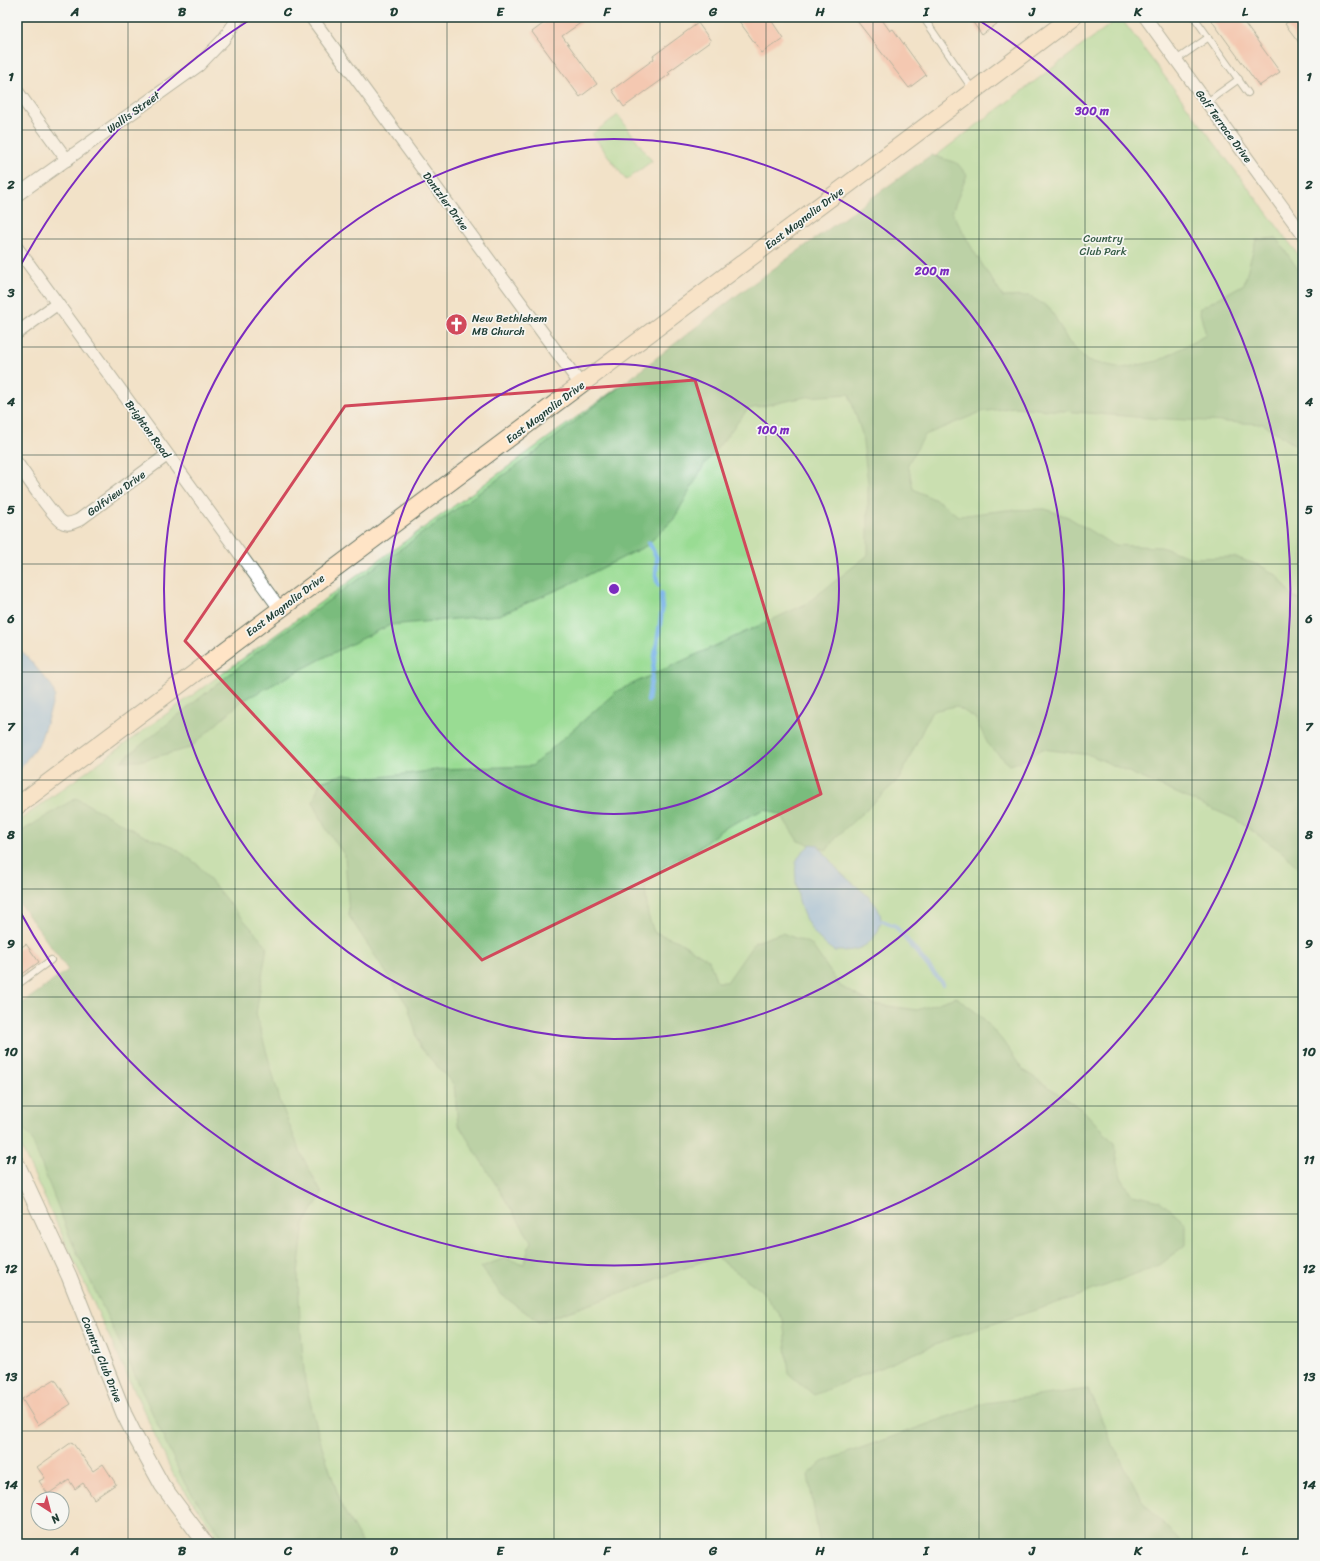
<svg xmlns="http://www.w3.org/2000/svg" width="1320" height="1561" viewBox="0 0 1320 1561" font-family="Sriracha,sans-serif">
<rect width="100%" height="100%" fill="#f6f6f2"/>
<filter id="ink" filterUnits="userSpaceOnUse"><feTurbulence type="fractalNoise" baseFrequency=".025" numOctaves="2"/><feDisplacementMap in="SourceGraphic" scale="8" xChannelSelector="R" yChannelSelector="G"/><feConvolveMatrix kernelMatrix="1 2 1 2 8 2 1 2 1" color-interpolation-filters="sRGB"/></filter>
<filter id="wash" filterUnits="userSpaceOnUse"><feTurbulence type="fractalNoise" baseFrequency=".012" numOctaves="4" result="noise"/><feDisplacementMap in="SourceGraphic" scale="16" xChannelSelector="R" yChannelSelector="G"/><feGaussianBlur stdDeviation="0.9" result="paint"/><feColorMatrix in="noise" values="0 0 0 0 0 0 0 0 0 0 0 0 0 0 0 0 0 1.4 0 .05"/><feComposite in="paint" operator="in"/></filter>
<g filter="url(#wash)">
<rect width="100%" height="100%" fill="#f2e2c8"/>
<!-- green -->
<g fill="#99dc93" stroke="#5c8c64">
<path d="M1120 17 1303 261V1544H223L173 1474 17 1138V1019L84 972 17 880V822L884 195Z"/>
<path d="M618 115 652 161 626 180 592 134Z"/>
</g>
<!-- forest -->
<g fill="#7abc7d" stroke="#4c7c58">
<path d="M931 155 957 163 967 175 952 212 973 250 1003 297 1029 296 1050 308 1068 341 1087 361 1123 368 1158 361 1206 335 1199 309 1244 284 1256 240 1276 238 1303 276V448L1295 445 1263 424 1149 418 1014 407 981 412 925 435 908 464 913 489 940 502 958 516 1007 510 1045 509 1068 517 1113 545 1161 547 1192 558 1235 557 1261 566 1278 576 1292 596 1303 601V872L1281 851 1235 819 1090 755 1042 749 1027 759 1010 765 989 746 975 718 956 706 932 711 899 779 835 838 827 850 798 841 781 815 765 809 724 828 699 848 663 867 645 887 648 915 654 932 678 941 709 960 717 982H727L755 942 782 933 811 944 840 986 873 1004 917 1010 956 997 981 1016 1002 1040 1023 1070 1083 1110 1114 1143 1121 1177 1132 1195 1160 1201 1186 1224V1245L1161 1264 1078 1296 962 1334 814 1395 789 1374 783 1319 761 1290 715 1256 630 1290 539 1322 502 1295 481 1267 505 1258 524 1264 531 1241 458 1124 454 1085 420 1047 408 1006 349 916 345 856 325 827 313 802 320 782 344 774 374 778 444 769 532 766 617 691 806 604 868 555V483L862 434 849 394 806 397 748 409 704 465 674 519 646 546 564 587 499 615 390 625 327 656 242 701 190 748 139 761H121L261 649 537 451 736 296Z"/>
<path d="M76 798 144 836 170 845 197 864 228 902 267 946 256 1014 281 1104 302 1156 322 1194 304 1224 298 1273 300 1321 305 1382 320 1440 342 1507 363 1544H227L185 1484 133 1371 72 1242 31 1138 17 1121V1007L68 970 17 900V834Z"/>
<path d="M1088 1389 1114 1447 1141 1499 1182 1544H820L808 1475 822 1462 986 1403Z"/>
</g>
<!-- water -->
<g fill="#79b4ea" stroke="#4c788f">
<path d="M17 650H21L52 686 55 696 39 744 19 769H17Z"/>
<path d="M811 844 818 845C825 853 831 863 839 871 856 889 897 908 874 937 863 951 851 951 834 951 809 934 799 912 796 882 796 874 794 865 798 858 800 853 807 848 811 844Z"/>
</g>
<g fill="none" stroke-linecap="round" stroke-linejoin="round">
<!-- stream -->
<g stroke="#79b4ea" stroke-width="4.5">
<path d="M649 543 657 558 656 576 658 585"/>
<path d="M648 701 662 611 661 593"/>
<path d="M882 921 895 926 943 984"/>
</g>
</g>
<g id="blocks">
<!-- building -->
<g fill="#f5a894">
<path d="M552 17H589L562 36 597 84 580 97 532 32Z"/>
<path d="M736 17H769L783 38 762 53Z"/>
<path d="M854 17H880L890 31 893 29 926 75 909 88Z"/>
<path d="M969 17H1006L982 35Z"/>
<path d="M1209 17H1240L1280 72 1259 86Z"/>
<path d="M1294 17H1303V48L1285 24Z"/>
<path d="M698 23 711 41 668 72 670 74 624 107 612 90 654 59 653 56Z"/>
<path d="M26 944 39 962 17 978V950Z"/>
<path d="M55 1379 71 1404 38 1425 22 1399Z"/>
<path d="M72 1442 93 1471 103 1464 116 1484 94 1499 83 1483 75 1489 69 1480 48 1494 39 1481 45 1478 37 1467Z"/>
</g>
</g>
</g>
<g filter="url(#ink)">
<use href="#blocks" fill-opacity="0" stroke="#697768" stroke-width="1"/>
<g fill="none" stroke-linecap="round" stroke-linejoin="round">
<defs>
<g id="service">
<path d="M923 17 973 90"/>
<path d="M1194 17 1248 93"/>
<path d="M1176 60 1209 37"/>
<path d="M1207 102 1239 79"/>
<path d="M17 985 51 960"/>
</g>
<g id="minor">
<path d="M311 17 581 385"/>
<path d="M1145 17 1303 235"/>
<path d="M17 91 67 160"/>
<path d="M17 195 199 65 223 40 239 17"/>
<path d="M17 248 280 609"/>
<path d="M17 333 57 304"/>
<path d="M17 463C25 474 54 519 64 523 69 525 74 522 79 520L167 455"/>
</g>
<path id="tertiary" d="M17 1164 69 1276 124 1414 135 1436 162 1485 206 1544"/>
<path id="secondary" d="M17 806 1072 17"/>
</defs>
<!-- service casing -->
<use href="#service" stroke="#697768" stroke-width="8"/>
<!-- minor casing -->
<use href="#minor" stroke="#697768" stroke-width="14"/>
<!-- tertiary casing -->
<use href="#tertiary" stroke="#697768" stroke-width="17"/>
<!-- secondary casing -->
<use href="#secondary" stroke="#697768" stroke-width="19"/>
<!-- service -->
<use href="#service" stroke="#fff" stroke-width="6"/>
<!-- minor -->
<use href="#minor" stroke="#fff" stroke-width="12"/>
<!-- tertiary -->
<use href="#tertiary" stroke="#fff" stroke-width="15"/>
<!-- secondary -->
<use href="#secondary" stroke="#ffe4c6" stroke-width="17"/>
</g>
</g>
<!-- marked area -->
<path d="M0 0H1320V1561H0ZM695 380 821 794 482 960 185 641 345 406Z" fill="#f2e2c8" fill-opacity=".55" fill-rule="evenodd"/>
<path fill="none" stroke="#d1495b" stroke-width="3" stroke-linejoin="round" d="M695 380 821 794 482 960 185 641 345 406Z"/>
<!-- grid -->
<path fill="none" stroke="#1f3d34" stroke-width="1" stroke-opacity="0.55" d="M128 17V1544M235 17V1544M341 17V1544M447 17V1544M554 17V1544M660 17V1544M766 17V1544M873 17V1544M979 17V1544M1085 17V1544M1192 17V1544M17 130H1303M17 239H1303M17 347H1303M17 455H1303M17 564H1303M17 672H1303M17 780H1303M17 889H1303M17 997H1303M17 1106H1303M17 1214H1303M17 1322H1303M17 1431H1303"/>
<!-- distance rings -->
<g fill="none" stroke="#7b2cbf" stroke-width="2">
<circle cx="614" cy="589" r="225"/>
<circle cx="614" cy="589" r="450"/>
<path d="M17 272A676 676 0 0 1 251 19M977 19A676 676 0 1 1 17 906"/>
</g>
<!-- icons -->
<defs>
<symbol id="church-disc" viewBox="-11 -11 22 22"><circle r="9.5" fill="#d1495b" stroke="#f6f6f2"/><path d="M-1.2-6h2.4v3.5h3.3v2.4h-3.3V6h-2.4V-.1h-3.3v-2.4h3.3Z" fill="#fff"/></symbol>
</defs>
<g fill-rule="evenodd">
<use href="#church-disc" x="444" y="312" width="25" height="25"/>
</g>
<g text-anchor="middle" stroke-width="3.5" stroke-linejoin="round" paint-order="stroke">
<!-- street labels -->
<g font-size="11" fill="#1f3d34" stroke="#f6f6f2">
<text transform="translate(133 112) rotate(-36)" y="4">Wallis Street</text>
<text transform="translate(1224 126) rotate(54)" y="4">Golf Terrace Drive</text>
<text transform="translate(446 201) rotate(54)" y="4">Dantzler Drive</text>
<text transform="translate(804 218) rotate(-37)" y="4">East Magnolia Drive</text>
<text transform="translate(545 412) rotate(-37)" y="4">East Magnolia Drive</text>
<text transform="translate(148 429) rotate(54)" y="4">Brighton Road</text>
<text transform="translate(116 493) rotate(-36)" y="4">Golfview Drive</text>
<text transform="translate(285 605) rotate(-37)" y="4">East Magnolia Drive</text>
<text transform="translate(102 1359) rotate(68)" y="4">Country Club Drive</text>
</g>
<!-- park labels -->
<g font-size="11" fill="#375d47" stroke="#f6f6f2">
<text x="1103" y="242">Country<tspan x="1103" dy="13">Club Park</tspan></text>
</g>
<!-- poi labels -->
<g font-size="11" fill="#1f3d34" stroke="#f6f6f2" text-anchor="start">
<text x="472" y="322">New Bethlehem<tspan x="472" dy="13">MB Church</tspan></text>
</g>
</g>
<circle cx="614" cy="589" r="6" fill="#7b2cbf" stroke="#f6f6f2" stroke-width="2"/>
<g font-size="12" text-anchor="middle" font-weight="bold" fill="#7b2cbf" stroke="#f6f6f2" stroke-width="3.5" stroke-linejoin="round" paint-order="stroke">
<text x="1092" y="115">300 m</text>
<text x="932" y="275">200 m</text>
<text x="773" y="434">100 m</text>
</g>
<!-- margin -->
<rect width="1320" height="1561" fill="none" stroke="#f6f6f2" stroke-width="44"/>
<!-- north arrow -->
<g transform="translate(50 1511) rotate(144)"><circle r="19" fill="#f6f6f2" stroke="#a0aca6"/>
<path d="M0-3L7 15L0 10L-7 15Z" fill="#d1495b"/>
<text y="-6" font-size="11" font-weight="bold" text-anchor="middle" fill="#1f3d34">N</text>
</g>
<rect x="22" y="22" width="1276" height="1517" fill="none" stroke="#1f3d34" stroke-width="1.5"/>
<g font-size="13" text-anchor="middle" font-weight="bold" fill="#1f3d34">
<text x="75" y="16">A</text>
<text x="182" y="16">B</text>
<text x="288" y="16">C</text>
<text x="394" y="16">D</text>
<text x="500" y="16">E</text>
<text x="607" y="16">F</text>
<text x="713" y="16">G</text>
<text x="820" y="16">H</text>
<text x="926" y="16">I</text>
<text x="1032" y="16">J</text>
<text x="1138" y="16">K</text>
<text x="1245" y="16">L</text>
<text x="11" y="81">1</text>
<text x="1309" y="81">1</text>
<text x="11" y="189">2</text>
<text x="1309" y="189">2</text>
<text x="11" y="297">3</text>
<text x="1309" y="297">3</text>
<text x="11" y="406">4</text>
<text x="1309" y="406">4</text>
<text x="11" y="514">5</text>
<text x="1309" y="514">5</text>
<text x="11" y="623">6</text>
<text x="1309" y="623">6</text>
<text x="11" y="731">7</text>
<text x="1309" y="731">7</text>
<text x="11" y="839">8</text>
<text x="1309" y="839">8</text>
<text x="11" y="948">9</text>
<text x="1309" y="948">9</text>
<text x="11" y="1056">10</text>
<text x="1309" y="1056">10</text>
<text x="11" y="1164">11</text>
<text x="1309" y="1164">11</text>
<text x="11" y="1273">12</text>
<text x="1309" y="1273">12</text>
<text x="11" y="1381">13</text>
<text x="1309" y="1381">13</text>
<text x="11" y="1489">14</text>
<text x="1309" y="1489">14</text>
<text x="75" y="1555">A</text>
<text x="182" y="1555">B</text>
<text x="288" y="1555">C</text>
<text x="394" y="1555">D</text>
<text x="500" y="1555">E</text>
<text x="607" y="1555">F</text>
<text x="713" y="1555">G</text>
<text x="820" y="1555">H</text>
<text x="926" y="1555">I</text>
<text x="1032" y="1555">J</text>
<text x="1138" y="1555">K</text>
<text x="1245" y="1555">L</text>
</g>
</svg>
